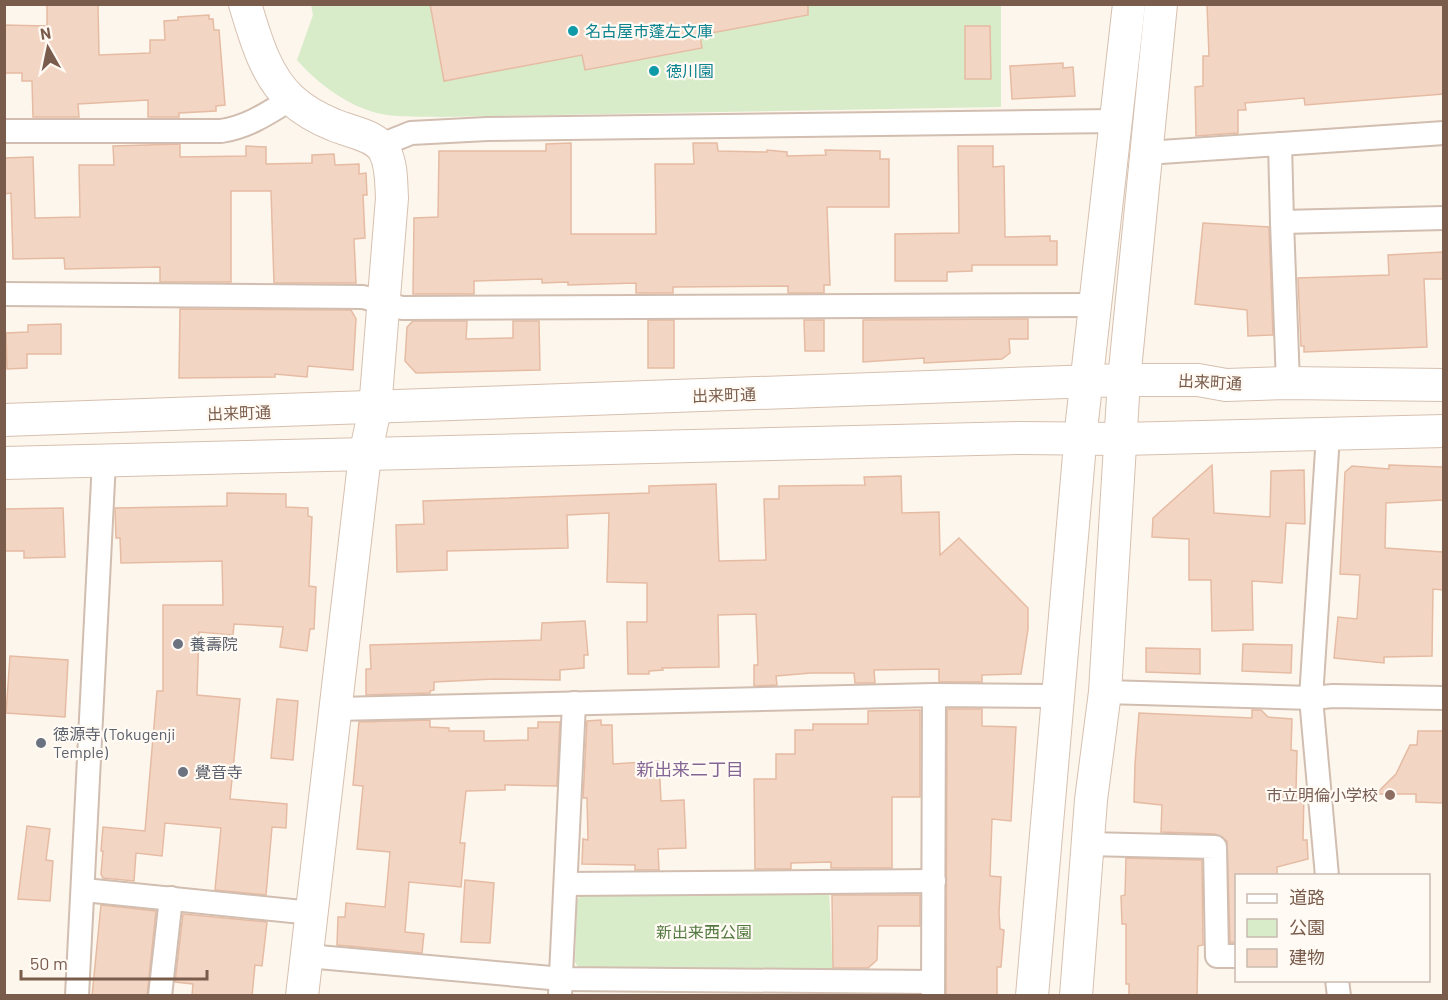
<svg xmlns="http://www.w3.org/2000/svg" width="1448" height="1000" viewBox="0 0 1448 1000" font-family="Barlow,'Noto Sans JP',sans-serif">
<rect width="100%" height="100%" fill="#fdf6ec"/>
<!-- green -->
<g fill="#d8ecc9">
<path d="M311 5H1001V107L442 117C423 116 401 118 382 114 350 108 318 84 297 60L313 15Z"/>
<path d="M829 889 833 975 582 973 575 962 577 900 586 890Z"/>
</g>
<!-- building -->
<g fill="#f3d5c3" stroke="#e6bba3" stroke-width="1.5">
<path d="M47 4H98L99 55 150 53V40H165L164 21 178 20V17L209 15V19H213L214 30H219L225 105 216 106V111L179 113V117H148V100L78 104 79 117H33L32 81H22V73H4V25L47 26Z"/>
<path d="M430 4H808V15L700 35 702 48 585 70 582 55 444 81Z"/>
<path d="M1207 4H1443V94L1305 105 1304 98 1245 103 1246 110H1238V133L1196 136 1195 87 1203 86V56H1209Z"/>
<path d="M965 26H990L991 79H965Z"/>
<path d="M1063 63V68L1073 67 1075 96 1012 99 1010 66Z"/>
<path d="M571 143V234H656L655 164H694L693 143H717L718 151 767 152V150L787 152V156L826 155 825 150 880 151V159H889V207H827L830 285H824V293H788V286L673 287V293H636V283L568 285V282L542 283V279L474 281V294H413L414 218 438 217 439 151H546V144Z"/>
<path d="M180 144V157L246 156V146L266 147V164L312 163V155L334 154 335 165 359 164V174L366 173 367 195H363L365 238 354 239 356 283H274L271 191H231V282H160V267L65 269 64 258 13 259 11 193 4 194V158L33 157 35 218 80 217 79 165H114L113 146Z"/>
<path d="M958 146H993V167L1004 166 1005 237 1050 236V241H1057V265H972V271L947 272V281H895V234L959 233Z"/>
<path d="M1203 223 1269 227 1273 335 1248 336 1247 310 1195 304Z"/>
<path d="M1443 252V279H1424L1427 347 1304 352V346H1301L1298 278 1389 275 1388 255Z"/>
<path d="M180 309 351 310 356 319 353 370 308 366 307 377 275 374V377L179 378Z"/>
<path d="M1028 319V339H1009L1010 353 1002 359 924 363V358L863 362V320Z"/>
<rect x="648" y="320" width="26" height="48"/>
<path d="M804 320H824V351H805Z"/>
<path d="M413 321H467L466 339 513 338V321H539L540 370 416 373 405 361 407 327Z"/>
<path d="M61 324V354H27V368L7 369 6 333 28 332V325Z"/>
<path d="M1212 465 1214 513 1270 517 1271 471 1304 470 1305 524 1286 523 1282 583 1252 581 1253 630 1212 631 1211 580H1189V539L1152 537 1153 518Z"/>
<path d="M1389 465 1443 467V500L1386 503 1385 548 1443 552V590L1433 589 1432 656 1384 657V663L1334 658 1338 617 1357 619 1360 575 1340 574 1345 472 1352 466 1389 469Z"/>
<path d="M901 476 902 513 939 512 940 555 959 538 1028 608V629L1021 674 982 675V682H939V669L874 670 875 683H855L854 673H811L776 676 777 685 754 686V665H758L756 614 718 615 719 667 662 668 663 670 649 671V674H628L627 622H647V583L607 582 609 513 567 515 568 548 447 551V570L397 572 396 525 424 524 423 501 649 493V486L716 484 719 561 766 560 764 499H779V486L865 485 864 477Z"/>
<path d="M227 493 286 494V507L308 508V516L312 517 309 586 316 587 314 629H310L307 651 280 647 283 627 234 624 233 635 199 632 197 695 240 699 230 799 287 804 286 828 272 827 266 895 215 890 221 828 165 823 162 856 136 853 134 881 103 878 101 874 103 851H101L103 827 145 831 157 691H163V605H223L222 561 121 563 120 538H116L115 508 227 506Z"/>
<path d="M63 508 65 557 24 558V551H4V509Z"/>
<path d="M585 621 588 655H584V668L560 670V680L494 679 434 682V690L430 691V693L366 695V669H371L370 645 541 640 542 623Z"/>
<path d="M1243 644 1292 645 1291 673 1242 671Z"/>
<path d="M1146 648 1200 649V674L1146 672Z"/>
<path d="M10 656 68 660 65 717 6 713Z"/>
<path d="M277 699 298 701 293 760 271 758Z"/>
<path d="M947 709H982V726L1016 727 1011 821 992 819 990 876 1001 877 999 913 1000 929 1004 930 1001 967H997V996H946Z"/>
<path d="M920 710V797H892V868H831V862L791 863V869H755L754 779H776V754H795V730H813V724H868V711Z"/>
<path d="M1252 710H1261L1268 717 1292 719 1291 750 1297 751 1296 791 1304 792 1303 840H1307L1308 859 1277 867V876H1236V942H1230L1227 841 1215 834 1161 832 1162 805 1134 802 1135 764 1139 713 1252 718Z"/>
<path d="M430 720V727L449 728V731H484V741L528 740V728H538V722H560L557 786 505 785V790L466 791 460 843H465L461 887 409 882 405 932 424 934 422 953 337 945 338 917H345L346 903 385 907 390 852 357 849 363 786 353 785 359 722Z"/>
<path d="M601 720V725H612L613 764 659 761 661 801 684 800 686 848 658 849 659 870H635V865L582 864 583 839 588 840 587 798H583L587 721Z"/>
<path d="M1418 731H1443V803L1416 802V794H1376L1396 774 1410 745H1417Z"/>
<path d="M27 826 50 829 46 860 53 861 50 901 18 899Z"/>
<path d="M1126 858 1202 860 1203 945 1198 946 1197 996H1129V984H1126V924H1122L1121 896 1125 895Z"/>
<path d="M465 880 494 883 490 943 461 942Z"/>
<path d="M832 895H920V926H878L877 960 868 968H833Z"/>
<path d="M101 905 156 911 147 996H92Z"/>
<path d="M183 914 267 922 262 966 255 965 252 996H192L193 984 175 982Z"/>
</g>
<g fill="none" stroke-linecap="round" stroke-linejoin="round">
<defs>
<g id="street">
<path d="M4 131H221C248 127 268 113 291 99"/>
<path d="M1280 144 1282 222 1444 218"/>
<path d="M381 145 411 133 487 129 1115 121"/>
<path d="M1146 153 1444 133"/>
<path d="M1282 222 1288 383"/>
<path d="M4 294 363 297 402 308 1096 305"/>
<path d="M1105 692 1311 698 1333 696 1444 698"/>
<path d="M336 709 934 695 1058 696"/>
<path d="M1087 844 1215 847 1217 956H1236"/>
<path d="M1327 876 1311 698 1328 435"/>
<path d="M566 884 934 881"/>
<path d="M84 890 312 913"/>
<path d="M307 956 562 979 933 982"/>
<path d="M1337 980 1339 996"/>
<path d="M77 996 104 461"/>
<path d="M160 996 171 898"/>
<path d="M560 996 574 703"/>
<path d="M933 996 934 695"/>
</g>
<g id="secondary">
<path d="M245 4C255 37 265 75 291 99 303 110 319 119 334 125 350 132 377 135 385 152 392 166 391 183 392 198L375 409 365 455 302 996"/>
<path d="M4 420 1124 380H1198L1226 385 1288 383 1444 385"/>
<path d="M4 463 1019 438 1121 439 1444 431"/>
<path d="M1032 996 1082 421 1129 4"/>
<path d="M1076 996 1091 800 1105 692 1124 380 1161 4"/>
</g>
</defs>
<!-- street casing -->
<use href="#street" stroke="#d1beb0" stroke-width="26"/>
<!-- secondary casing -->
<use href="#secondary" stroke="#d6c0b0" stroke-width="34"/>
<!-- street -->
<use href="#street" stroke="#fff" stroke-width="22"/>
<!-- secondary -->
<use href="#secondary" stroke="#fff" stroke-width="32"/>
</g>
<!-- markers -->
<g fill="#0f9aa8" stroke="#fffaf3" stroke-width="2">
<circle cx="573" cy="31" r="6"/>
<circle cx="654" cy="71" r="6"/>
</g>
<g fill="#6b7280" stroke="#fffaf3" stroke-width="2">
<circle cx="178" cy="644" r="6"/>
<circle cx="41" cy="743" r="6"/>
<circle cx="183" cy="772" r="6"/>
</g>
<circle fill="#8d6e63" stroke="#fffaf3" stroke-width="2" cx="1390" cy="795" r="6"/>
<g text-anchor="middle" stroke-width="4.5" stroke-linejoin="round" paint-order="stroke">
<!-- culture labels -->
<g font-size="16" fill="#0d838f" stroke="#fffaf3" text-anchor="start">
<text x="585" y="37">名古屋市蓬左文庫</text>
<text x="666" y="77">徳川園</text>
</g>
<!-- street labels -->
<g font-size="16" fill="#7a5c4d" stroke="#fffaf3">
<text transform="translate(1210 382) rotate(3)" y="6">出来町通</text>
<text transform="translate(724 395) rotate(-2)" y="6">出来町通</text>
<text transform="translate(239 413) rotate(-2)" y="6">出来町通</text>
</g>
<!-- worship labels -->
<g font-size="16" fill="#5b616d" stroke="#fffaf3" text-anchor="start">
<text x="190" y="650">養壽院</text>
<text x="53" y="740">徳源寺 (Tokugenji<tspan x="53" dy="18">Temple)</tspan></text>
<text x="195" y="778">覺音寺</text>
</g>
<!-- education labels -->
<g font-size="16" fill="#785e54" stroke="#fffaf3" text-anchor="end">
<text x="1378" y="801">市立明倫小学校</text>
</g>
<!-- park labels -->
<g font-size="16" fill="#537a41" stroke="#fffaf3">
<text x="704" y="938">新出来西公園</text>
</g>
<!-- neighbourhood labels -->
<g font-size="18" fill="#846695" stroke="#fffaf3">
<text x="690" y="776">新出来二丁目</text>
</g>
</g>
<!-- border -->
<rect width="1448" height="1000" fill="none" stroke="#7a5c4d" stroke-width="12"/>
<!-- legend -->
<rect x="1235" y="874" width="195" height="108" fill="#fffaf3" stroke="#cabbb1" stroke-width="1.5"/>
<rect x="1247" y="894" width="30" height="9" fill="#ffffff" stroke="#cabbb1" stroke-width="1.5"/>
<text x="1289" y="904" font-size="18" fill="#7a5c4d">道路</text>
<rect x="1247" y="919" width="30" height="18" fill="#d8ecc9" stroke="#cabbb1" stroke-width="1.5"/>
<text x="1289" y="934" font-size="18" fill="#7a5c4d">公園</text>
<rect x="1247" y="949" width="30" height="18" fill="#f3d5c3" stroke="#cabbb1" stroke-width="1.5"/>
<text x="1289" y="964" font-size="18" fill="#7a5c4d">建物</text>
<!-- north arrow -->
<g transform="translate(48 48) rotate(351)" stroke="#fffaf3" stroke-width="4.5" paint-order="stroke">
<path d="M0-4.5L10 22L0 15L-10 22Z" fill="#7a5c4d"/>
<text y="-9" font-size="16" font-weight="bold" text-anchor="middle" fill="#7a5c4d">N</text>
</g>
<!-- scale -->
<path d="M21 970v9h186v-9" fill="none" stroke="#7a5c4d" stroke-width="3"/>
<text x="30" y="970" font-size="18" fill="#7a5c4d" stroke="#fffaf3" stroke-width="4.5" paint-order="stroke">50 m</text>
</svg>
